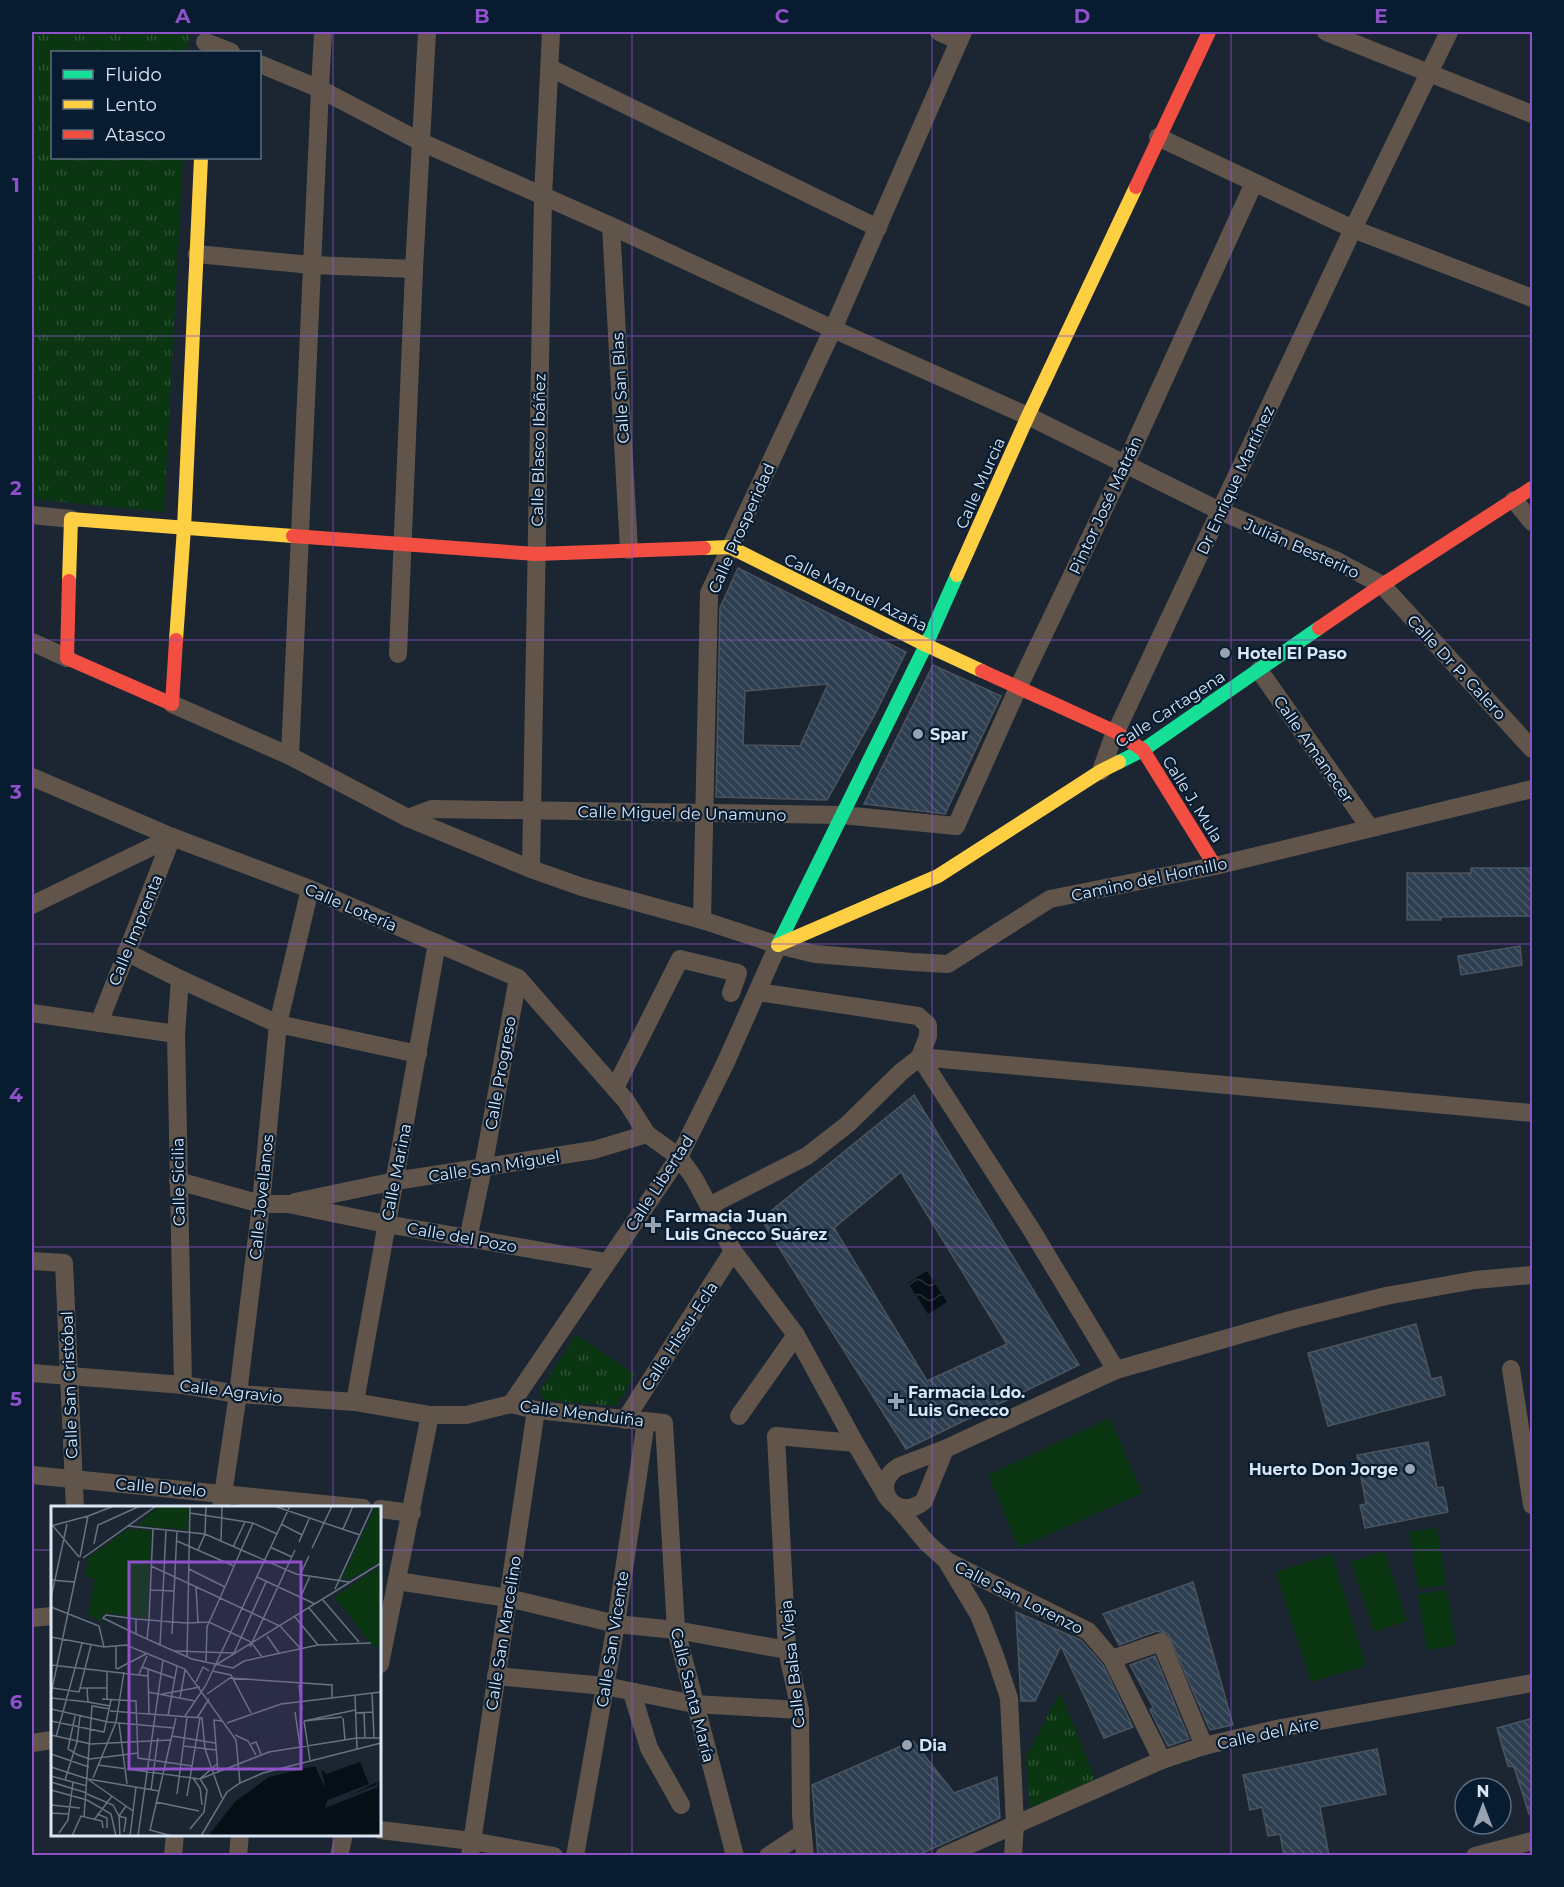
<svg xmlns="http://www.w3.org/2000/svg" width="1564" height="1887" viewBox="0 0 1564 1887" font-family="Montserrat,sans-serif">
<defs>
<pattern id="grass-tufts" width="24" height="20" patternUnits="userSpaceOnUse" patternTransform="scale(1.5)"><rect width="24" height="20" fill="#0a3712"/><path d="M3 7l-1-3M5 7V3M7 7l1-3M15 17l-1-3M17 17v-4M19 17l1-3" fill="none" stroke="#2d5435"/></pattern>
<pattern id="water-waves" width="16" height="10" patternUnits="userSpaceOnUse" patternTransform="scale(1.5)"><rect width="16" height="10" fill="#040f16"/><path d="M0 5q4-4 8 0t8 0" fill="none" stroke="#283238"/></pattern>
<pattern id="building-back-hatch" width="6" height="6" patternUnits="userSpaceOnUse" patternTransform="scale(1.5)"><rect width="6" height="6" fill="#2c3e4f"/><path d="M-1 5l2 2M0 0l6 6M5-1l2 2" fill="none" stroke="#4a5a69"/></pattern>
</defs>
<rect width="100%" height="100%" fill="#1b2632"/>
<!-- grass -->
<g fill="url(#grass-tufts)">
<path d="M32 32H189L188 52H52V158H183L164 512 32 499Z"/>
<path d="M576 1334 635 1375 616 1406 543 1400 540 1391Z"/>
<path d="M1060 1692 1095 1779 1030 1808 1026 1757Z"/>
</g>
<!-- pitch -->
<g fill="#0a3712">
<path d="M1110 1418 1142 1493 1019 1548 988 1475Z"/>
<path d="M1437 1528 1446 1585 1418 1589 1409 1532Z"/>
<path d="M1384 1551 1407 1621 1374 1632 1351 1562Z"/>
<path d="M1332 1554 1366 1666 1311 1682 1276 1572Z"/>
<path d="M1447 1590 1456 1645 1427 1650 1418 1594Z"/>
</g>
<!-- water -->
<path fill="url(#water-waves)" d="M927 1271 947 1302 928 1314 908 1283Z"/>
<!-- building -->
<g fill="url(#building-back-hatch)" stroke="#4b545e" stroke-width="1.5" fill-rule="evenodd">
<path d="M738 568 906 652 875 714 827 800 716 797 720 608ZM828 684 800 746 743 745 745 691Z"/>
<path d="M933 665 1001 696 945 814 864 804Z"/>
<path d="M1471 868H1533V916L1441 917V920H1407V873H1471Z"/>
<path d="M1520 946 1522 965 1461 975 1458 956Z"/>
<path d="M914 1095 1079 1365 906 1449 761 1219ZM901 1172 1007 1344 927 1381 834 1228Z"/>
<path d="M1416 1324 1431 1379 1441 1377 1445 1395 1328 1426 1308 1353Z"/>
<path d="M1428 1442 1437 1488 1443 1487 1448 1512 1365 1528 1360 1505 1366 1504 1357 1455Z"/>
<path d="M1193 1582 1233 1725 1210 1730 1168 1634 1157 1631 1119 1645 1103 1614Z"/>
<path d="M1016 1612 1081 1640 1103 1665 1133 1727 1104 1738 1061 1646 1035 1701H1021Z"/>
<path d="M1155 1656 1189 1739 1168 1746 1150 1710 1153 1707 1130 1665Z"/>
<path d="M1533 1718V1813L1529 1814 1514 1767 1508 1766 1497 1728Z"/>
<path d="M913 1741 954 1793 997 1777 1000 1818 916 1856H818L812 1785Z"/>
<path d="M1377 1749 1386 1794 1320 1807 1329 1856H1284L1280 1834 1268 1836 1262 1807 1250 1810 1243 1775Z"/>
</g>
<g fill="none" stroke-linecap="round" stroke-linejoin="round">
<!-- street -->
<g stroke="#61554b" stroke-width="18">
<path d="M323 32 320 89 421 142 611 226 833 329 963 32"/>
<path d="M939 32 959 41"/>
<path d="M1326 32 1532 114"/>
<path d="M205 42 231 52"/>
<path d="M260 64 320 89 290 756"/>
<path d="M550 68 878 228"/>
<path d="M1158 137 1353 229 1532 298"/>
<path d="M611 226 629 550"/>
<path d="M197 254 311 265 414 269"/>
<path d="M1514 500 1532 522"/>
<path d="M32 515 71 519"/>
<path d="M32 642 67 658"/>
<path d="M398 654 414 269 427 32"/>
<path d="M1259 670 1370 828"/>
<path d="M172 704 290 756 408 818 531 869 582 887 702 920 778 945 815 954 912 962 948 964 1050 899 1215 866 1532 789"/>
<path d="M1101 771 1112 740 1353 229 1449 32"/>
<path d="M32 777 172 837 310 889 518 978 626 1101 647 1134 679 1157 694 1178 733 1251 796 1335 855 1443 887 1497"/>
<path d="M408 818 432 809 842 815 956 826"/>
<path d="M956 826 1018 688 1125 465 1254 183"/>
<path d="M531 869 543 196 551 32"/>
<path d="M32 905 172 837"/>
<path d="M702 920 709 593 833 329 1028 416 1220 511 1335 560 1382 585 1532 749"/>
<path d="M126 952 180 979 278 1024 418 1054"/>
<path d="M180 979 176 1034 183 1385"/>
<path d="M32 1013 176 1034"/>
<path d="M99 1023 172 837"/>
<path d="M920 1057 1532 1113"/>
<path d="M920 1057 1031 1229 1116 1370"/>
<path d="M615 1088 680 959 738 973 731 993"/>
<path d="M178 1181 261 1204H288L386 1224 606 1262"/>
<path d="M295 1202 395 1181 594 1150 647 1134"/>
<path d="M709 1206 807 1156 848 1124 901 1072 920 1057 928 1036V1025L918 1016 758 992"/>
<path d="M468 1239 483 1168 518 978"/>
<path d="M32 1261 64 1263 75 1508"/>
<path d="M1511 1369 1532 1505"/>
<path d="M32 1373 183 1385 238 1394 355 1402 430 1415H466L511 1404 536 1410 664 1423 676 1630 735 1856"/>
<path d="M355 1402 437 943"/>
<path d="M511 1404 679 1157 725 1064 778 945"/>
<path d="M739 1416 796 1335"/>
<path d="M625 1420 733 1251"/>
<path d="M945 1449 924 1501C896 1524 868 1486 898 1467L945 1449 1116 1370 1294 1319 1386 1296 1475 1280 1532 1275"/>
<path d="M32 1475 363 1508"/>
<path d="M897 1507 927 1543 946 1560 979 1615 995 1656 1009 1698 1015 1824 1013 1856"/>
<path d="M221 1508 238 1394 261 1204 278 1024 310 889"/>
<path d="M380 1509 412 1513"/>
<path d="M947 1561 1088 1631 1112 1659 1162 1760"/>
<path d="M397 1581 508 1598 616 1624 676 1630 787 1650"/>
<path d="M32 1618 52 1616"/>
<path d="M1112 1659 1161 1642 1204 1746"/>
<path d="M380 1664 430 1415"/>
<path d="M496 1676 605 1686 694 1704 800 1710"/>
<path d="M632 1693 649 1748 681 1805"/>
<path d="M32 1743 52 1740"/>
<path d="M380 1830 472 1841 554 1856"/>
<path d="M173 1856 175 1834"/>
<path d="M238 1856 240 1834"/>
<path d="M339 1856 344 1834"/>
<path d="M470 1856 536 1410"/>
<path d="M575 1856 616 1624 646 1421"/>
<path d="M768 1856 803 1833"/>
<path d="M805 1856 801 1816 800 1710 787 1650 776 1436 855 1443"/>
<path d="M944 1856 1162 1760 1204 1746 1281 1728 1532 1683"/>
<path d="M1475 1856 1532 1841"/>
</g>
<!-- fast -->
<g stroke="#16e098" stroke-width="14">
<path d="M1119 762 1143 750 1319 628"/>
<path d="M778 945 926 645 957 575"/>
</g>
<!-- slow -->
<g stroke="#ffcf43" stroke-width="14">
<path d="M704 548 730 547 926 645 982 671"/>
<path d="M957 575 1028 416 1136 187"/>
<path d="M69 581 71 519 293 536"/>
<path d="M176 640 184 528 201 158"/>
<path d="M778 945 938 876 1101 771 1119 762"/>
</g>
<!-- jam -->
<g stroke="#f24e42" stroke-width="14">
<path d="M1136 187 1209 32"/>
<path d="M293 536 536 554 704 548"/>
<path d="M69 581 67 658 172 704 176 640"/>
<path d="M1319 628 1382 585 1532 488"/>
<path d="M982 671 1116 732 1143 750 1215 866"/>
</g>
</g>
<!-- grid -->
<path fill="none" stroke="#8e51ca" stroke-width="1.5" stroke-opacity="0.55" d="M333 32V1508M632 32V1856M932 32V1856M1231 32V1856M32 336H1532M32 640H1532M32 944H1532M32 1247H1532M32 1550H52M380 1550H1532M333 1834V1856"/>
<!-- markers -->
<g fill="#97a3b1" stroke="#081c31" stroke-width="2">
<circle cx="1225" cy="653" r="6"/>
<circle cx="918" cy="734" r="6"/>
<path d="M650 1216h6v6h6v6h-6v6h-6v-6h-6v-6h6z"/>
<path d="M893 1392h6v6h6v6h-6v6h-6v-6h-6v-6h6z"/>
<circle cx="1410" cy="1469" r="6"/>
<circle cx="907" cy="1745" r="6"/>
</g>
<g text-anchor="middle" stroke-width="4.5" stroke-linejoin="round" paint-order="stroke">
<!-- street labels -->
<g font-size="16" fill="#dae6f5" stroke="#081c31">
<text transform="translate(620 388) rotate(-93)" y="6">Calle San Blas</text>
<text transform="translate(538 450) rotate(-89)" y="6">Calle Blasco Ibáñez</text>
<text transform="translate(1235 480) rotate(-65)" y="6">Dr Enrique Martínez</text>
<text transform="translate(980 483) rotate(-66)" y="6">Calle Murcia</text>
<text transform="translate(1105 505) rotate(-65)" y="6">Pintor José Matrán</text>
<text transform="translate(741 528) rotate(-66)" y="6">Calle Prosperidad</text>
<text transform="translate(1302 548) rotate(24)" y="6">Julián Besteriro</text>
<text transform="translate(856 592) rotate(26)" y="6">Calle Manuel Azaña</text>
<text transform="translate(1457 667) rotate(47)" y="6">Calle Dr P. Calero</text>
<text transform="translate(1170 709) rotate(-33)" y="6">Calle Cartagena</text>
<text transform="translate(1314 749) rotate(55)" y="6">Calle Amanecer</text>
<text transform="translate(1193 799) rotate(58)" y="6">Calle J. Mula</text>
<text transform="translate(682 813) rotate(1)" y="6">Calle Miguel de Unamuno</text>
<text transform="translate(1149 879) rotate(-12)" y="6">Camino del Hornillo</text>
<text transform="translate(351 907) rotate(23)" y="6">Calle Lotería</text>
<text transform="translate(135 930) rotate(-68)" y="6">Calle Imprenta</text>
<text transform="translate(500 1073) rotate(-80)" y="6">Calle Progreso</text>
<text transform="translate(494 1166) rotate(-9)" y="6">Calle San Miguel</text>
<text transform="translate(396 1172) rotate(-79)" y="6">Calle Marina</text>
<text transform="translate(178 1182) rotate(-91)" y="6">Calle Sicilia</text>
<text transform="translate(659 1183) rotate(-57)" y="6">Calle Libertad</text>
<text transform="translate(261 1197) rotate(-84)" y="6">Calle Jovellanos</text>
<text transform="translate(462 1237) rotate(10)" y="6">Calle del Pozo</text>
<text transform="translate(679 1336) rotate(-57)" y="6">Calle Hissu-Ecla</text>
<text transform="translate(69 1385) rotate(-92)" y="6">Calle San Cristóbal</text>
<text transform="translate(231 1391) rotate(7)" y="6">Calle Agravio</text>
<text transform="translate(582 1413) rotate(7)" y="6">Calle Menduiña</text>
<text transform="translate(161 1487) rotate(5)" y="6">Calle Duelo</text>
<text transform="translate(1019 1597) rotate(27)" y="6">Calle San Lorenzo</text>
<text transform="translate(503 1633) rotate(-81)" y="6">Calle San Marcelino</text>
<text transform="translate(612 1639) rotate(-81)" y="6">Calle San Vicente</text>
<text transform="translate(792 1664) rotate(-96)" y="6">Calle Balsa Vieja</text>
<text transform="translate(693 1695) rotate(76)" y="6">Calle Santa María</text>
<text transform="translate(1268 1733) rotate(-12)" y="6">Calle del Aire</text>
</g>
<!-- poi labels -->
<g font-size="16" font-weight="bold" fill="#dae6f5" stroke="#081c31" text-anchor="start">
<text x="1237" y="659">Hotel El Paso</text>
<text x="930" y="740">Spar</text>
<text x="665" y="1222">Farmacia Juan<tspan x="665" dy="18">Luis Gnecco Suárez</tspan></text>
<text x="908" y="1398">Farmacia Ldo.<tspan x="908" dy="18">Luis Gnecco</tspan></text>
<text x="1398" y="1475" text-anchor="end">Huerto Don Jorge</text>
<text x="919" y="1751">Dia</text>
</g>
</g>
<!-- overview -->
<g transform="translate(51 1506)">
<rect width="330" height="330" fill="#1b2632"/>
<path d="M108 0H138L137 24 86 19ZM325 0H330V56L299 73H291ZM77 23 100 25 96 112 53 107 50 111 55 118 37 109 44 73 34 70 37 52ZM330 60V142L321 139 283 91Z" fill="#0a3712"/>
<path d="M309 256 318 278 277 294 274 301 330 274V330H157L185 295 218 271 264 260 275 284 270 263 275 268Z" fill="#040f16"/>
<path d="M327 272V281L274 302 277 294 320 280 279 297 325 279Z" fill="#1b2632"/>
<path fill="none" stroke="#677380" stroke-width="1.5" d="M223 0 309 29M139 7 202 17 226 28M37 10 63 0M230 18 251 29M0 20 37 10M2 20 28 51M77 20 154 28 245 68 298 76M102 23 98 114 96 133 85 128V113L98 114 122 116 136 117 158 116 200 136 211 151M292 23 302 0M115 24 113 66 169 92 202 17M126 35 183 60M170 36 171 0M248 36 258 13M43 38 47 19 89 0M182 41 194 16M219 41 241 51M261 42 281 0M147 44 154 28 155 0M29 51 37 10M32 52 105 0M100 60 113 66 109 139M138 63 174 81M249 69 258 50M206 71 264 98M0 74 23 76M145 81 147 116M284 83 322 0M99 84 123 85M250 90 259 70M0 92 16 18M272 94 308 136M0 101 48 120 53 141M258 102 286 135M244 111 267 139M85 128 52 112 55 109 85 113M121 128 126 25M216 130 228 147M0 131 53 141 75 139 134 163 185 234 189 277M96 133 141 153 182 162 193 155 267 139 320 137M199 141 244 44M124 145 183 147M183 147 215 76M136 151 139 0M155 156 156 121 169 92 229 120 249 142M0 159 97 170M163 160 330 57M91 161 123 172M65 163V141M66 163 95 148M97 164 98 208M56 165V193M161 165 180 169 200 207M88 168 96 150M145 176 152 161 158 165M248 179 251 204M2 182 28 186 40 139M29 182H56M36 182 37 196 59 200M97 186 144 195M321 187 323 232M0 188 28 55M111 188 149 181M156 188 179 172 281 179V191M304 189 306 243M0 192 37 196M129 192 134 164M51 193 85 195 87 252 141 260M0 203 57 216 123 222M59 205 151 212 154 243 171 292M244 206 249 240M313 206 314 232M304 207 322 206M24 210 17 243 27 249 39 253 87 247M117 210 126 160M134 210 155 179 239 0M146 212 158 193M292 212 294 234M0 215 53 226 60 194M253 215 304 204M253 215 259 254M253 215 291 211M68 217 76 278M176 217 230 198 330 186M0 229 40 238 119 234M184 229 197 235 205 249M121 230 164 237M5 231 31 137M200 238 205 236 210 248M132 240 165 244M0 248 38 261M47 259 149 273 218 246 306 232H330M0 261 37 273 108 285M167 266 163 214 171 215M0 270 36 280M42 272 65 216 73 166M142 272 149 282 151 299M14 274 26 236 29 210M38 274 82 305M0 276 36 287M0 284 36 294 60 308 65 330M100 284 107 232M36 288 62 299 68 310M126 288 136 211M136 290 149 212M105 296 148 305M0 299 29 302M0 307 18 308M46 308 56 312V322M68 310 75 312 73 326M33 311 41 200 59 203M43 314 61 290M139 323 153 306 156 284 149 273 166 258M8 327 17 314 22 276M21 330 30 310 51 315 52 322M69 330 68 310 75 300M79 330 85 281M87 330 112 154M121 330 99 324 125 212M150 330 176 286 189 277 212 267 330 237"/>
<path fill="#8e51ca" fill-opacity="0.15" stroke="#8e51ca" stroke-width="3" d="M78 56H250V263H78Z"/>
<rect width="330" height="330" fill="none" stroke="#dae6f5" stroke-width="3"/>
</g>
<!-- border -->
<rect width="1564" height="1887" fill="none" stroke="#081c31" stroke-width="66"/>
<!-- legend -->
<rect x="51" y="51" width="210" height="108" fill="#081c31" stroke="#5c6d7f" stroke-width="1.5"/>
<rect x="63" y="70" width="30" height="9" fill="#16e098" stroke="#5c6d7f" stroke-width="1.5"/>
<text x="105" y="81" font-size="18" fill="#dae6f5">Fluido</text>
<rect x="63" y="100" width="30" height="9" fill="#ffcf43" stroke="#5c6d7f" stroke-width="1.5"/>
<text x="105" y="111" font-size="18" fill="#dae6f5">Lento</text>
<rect x="63" y="130" width="30" height="9" fill="#f24e42" stroke="#5c6d7f" stroke-width="1.5"/>
<text x="105" y="141" font-size="18" fill="#dae6f5">Atasco</text>
<!-- north arrow -->
<g transform="translate(1483 1806)"><circle r="28" fill="#081c31" stroke="#5c6d7f" stroke-width="1.5"/>
<path d="M0-4.5L10 22L0 15L-10 22Z" fill="#97a3b1"/>
<text y="-9" font-size="16" font-weight="bold" text-anchor="middle" fill="#dae6f5">N</text>
</g>
<rect x="33" y="33" width="1498" height="1821" fill="none" stroke="#8e51ca" stroke-width="2"/>
<g font-size="20" text-anchor="middle" font-weight="bold" fill="#8e51ca">
<text x="183" y="23">A</text>
<text x="482" y="23">B</text>
<text x="782" y="23">C</text>
<text x="1082" y="23">D</text>
<text x="1381" y="23">E</text>
<text x="16" y="192">1</text>
<text x="16" y="495">2</text>
<text x="16" y="799">3</text>
<text x="16" y="1102">4</text>
<text x="16" y="1406">5</text>
<text x="16" y="1709">6</text>
</g>
</svg>
